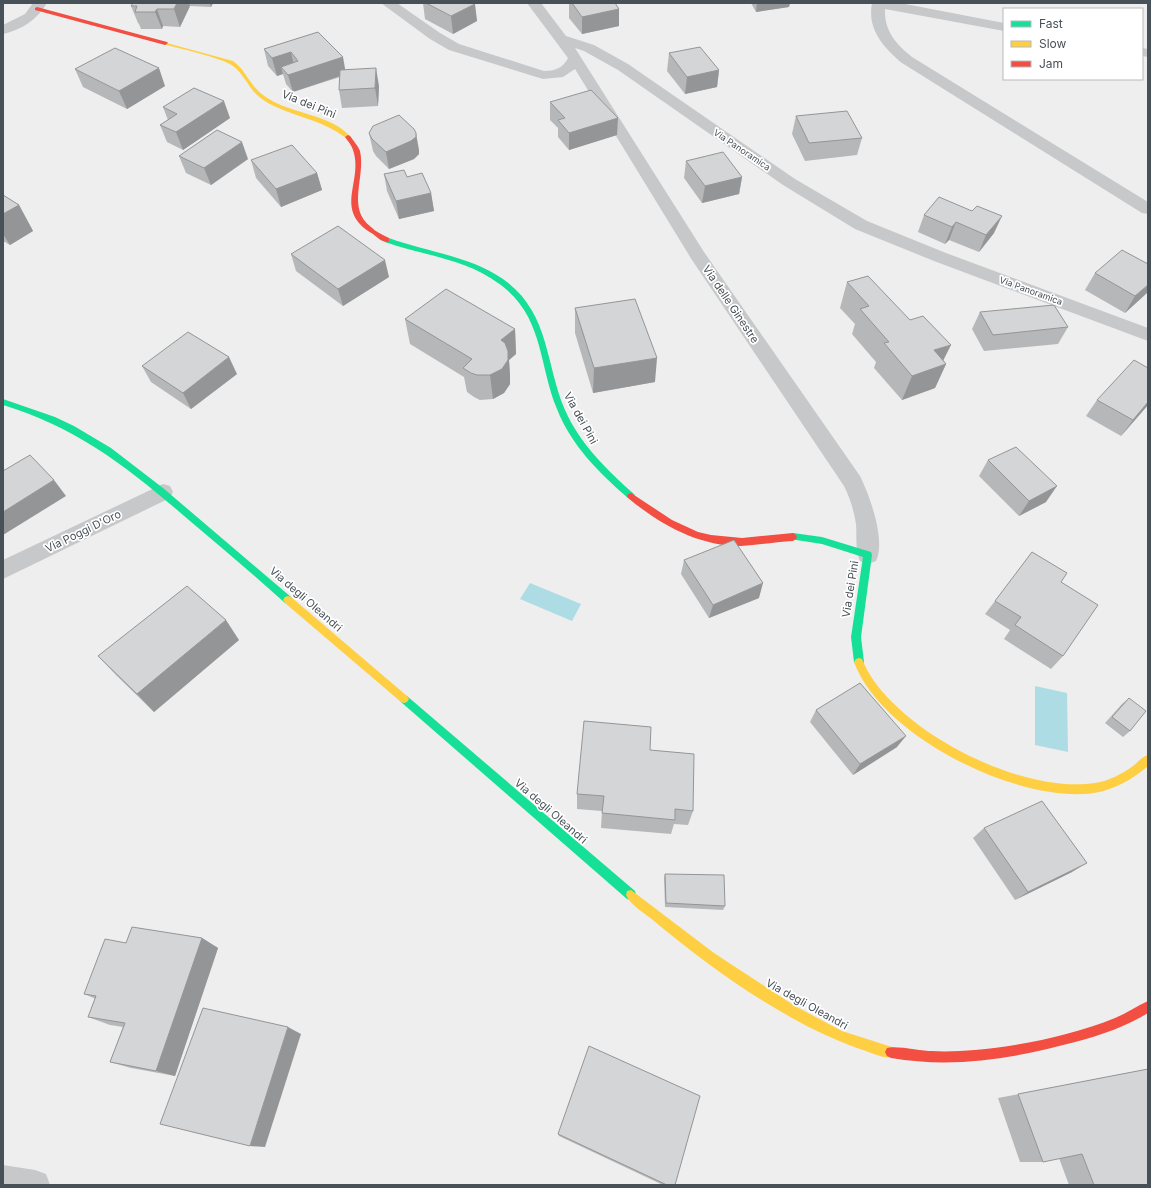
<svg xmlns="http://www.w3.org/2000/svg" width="1151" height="1188" viewBox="0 0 1151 1188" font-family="Inter,sans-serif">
<rect width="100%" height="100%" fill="#eee"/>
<!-- water -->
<g fill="#aedce4">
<path d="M530 583 581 604 572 621 520 599Z"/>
<path d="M1035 686 1067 693 1068 752 1035 745Z"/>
</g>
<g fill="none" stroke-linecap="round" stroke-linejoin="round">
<!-- street -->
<g fill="#c6c8c9" fill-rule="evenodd">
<path d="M33 3H47C37 20 21 30 3 34V25L25 14Z"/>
<path d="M381 3H397L440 33 459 44 544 71C555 71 563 68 568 58L527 3H541L566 36 594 45 628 64 795 179 867 221 946 253 1148 328V341L934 261 855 229 783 185 618 70 584 51 575 48 704 252 860 476C870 496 886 541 876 561L868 564 860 561C855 550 857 537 856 524 854 511 850 498 844 486L692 260 575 69 563 77 543 79 449 50 430 39Z"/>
<path d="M872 3H900L1004 23V31L885 9C884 31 896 44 912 57L1148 202V214L1142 213 902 63C883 47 867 29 872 3Z"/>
<path d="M1142 48 1148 49V57L1142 56Z"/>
<path d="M163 484 170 486 173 492 170 498 3 579V560Z"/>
<path d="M3 1165 35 1170 46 1174 50 1185H3Z"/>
</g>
<!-- fast -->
<g fill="#16e098" fill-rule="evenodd">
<path d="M385 238H389C427 252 470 256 503 279 550 312 545 363 565 410 580 444 607 470 634 494L635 496 634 498H628C599 473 571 445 557 409 538 363 544 315 498 283 466 259 422 255 385 242Z"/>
<path d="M3 399 55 417 74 426 111 448 163 488 291 597 293 600 291 603 288 604 285 603C254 575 222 548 190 521 131 470 79 428 3 405Z"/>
<path d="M793 533 822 537 871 552 872 555 861 637 864 662 862 665 859 666 856 665 854 662 851 637 863 557 822 544 790 539 789 537 790 535Z"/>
<path d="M404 695 407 696 635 891 636 895 635 899 631 900 627 899 401 702 399 699 401 696Z"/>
</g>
<!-- slow -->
<g fill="#ffcf43" fill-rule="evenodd">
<path d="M163 42 233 61C246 70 250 86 263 95 289 115 328 112 351 137L346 138C321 119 294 117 268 103 249 93 248 78 233 66 223 58 177 48 163 44Z"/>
<path d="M288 596 291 597 407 696 409 699 407 702 404 703 401 702 285 603 283 600 285 597Z"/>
<path d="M859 658 862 659C865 666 868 672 872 678 911 737 1024 794 1095 783 1109 781 1122 774 1133 766 1138 762 1142 757 1148 755V766C1133 779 1114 790 1094 793 1018 804 881 736 854 662L856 659Z"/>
<path d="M631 890 714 953 795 1006 842 1031 895 1048 897 1052 895 1056C887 1060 874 1054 866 1051 792 1027 714 971 654 921 646 914 630 905 626 895L627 891Z"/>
</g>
<!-- jam -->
<g fill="#f24e42" fill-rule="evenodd">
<path d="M37 7 167 42 168 43 165 45 35 10V8Z"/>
<path d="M348 135 350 136C353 140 358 146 360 151 366 177 346 208 371 227 376 232 383 235 389 238V242C383 243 378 238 373 234 332 210 364 182 353 150 352 146 348 141 345 137Z"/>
<path d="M631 493 672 520 698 532 711 535 742 538 793 533 796 535 797 537 796 539 793 541C776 542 758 545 741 546 698 546 661 525 628 498L627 496 628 494Z"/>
<path d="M1148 1001V1013C1122 1029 1092 1038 1063 1045 1006 1060 949 1068 891 1058L887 1056 885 1052 887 1048C895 1045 922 1051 932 1051 946 1052 961 1051 975 1050 1021 1046 1073 1035 1115 1018 1127 1013 1137 1006 1148 1001Z"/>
</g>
</g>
<!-- wall -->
<g fill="#b6b7b9">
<path d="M133 3H213L211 7 190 6 180 27 163 26 162 29H141L139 24 138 23 131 6Z"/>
<path d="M423 3H474L477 21 453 34 425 19Z"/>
<path d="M569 3H615L619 9V26L582 34 569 18Z"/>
<path d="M751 3H790L789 7 756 12Z"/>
<path d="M318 32 345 70 379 86 378 106 342 108 339 90 340 77 293 92 286 84 283 74 277 76 268 66 264 49Z"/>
<path d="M669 53 719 70 717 87 685 94 667 71Z"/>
<path d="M75 69 165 86 127 109 83 87Z"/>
<path d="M550 102 617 135 569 150 558 137V128L550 120Z"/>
<path d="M163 107 230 118 183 150 167 142 160 125 168 120Z"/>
<path d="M796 116 862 138 857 155 805 161 792 134Z"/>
<path d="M369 133 419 150V154L414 159 389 169 376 156 373 151Z"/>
<path d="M179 156 248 159 211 185 186 173Z"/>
<path d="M251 160 317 173 322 190 281 207 256 178Z"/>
<path d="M686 161 742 177 739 194 702 203 684 178Z"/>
<path d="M384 174 407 177 431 193 434 211 399 219 387 191Z"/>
<path d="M3 195 19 205 33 231 10 245 3 241Z"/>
<path d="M972 211 994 233 979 252 949 240 945 244 918 232 924 215Z"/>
<path d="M291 254 389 277 343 306 296 271Z"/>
<path d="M1095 273 1148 292 1125 313 1085 290Z"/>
<path d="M847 282 944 361 946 364 935 388 902 400 874 368 876 362 852 334 855 324 840 308Z"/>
<path d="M575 308 655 382 593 393 575 333Z"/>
<path d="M980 312 1068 327 1058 344 984 351 972 329Z"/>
<path d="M405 319 515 329 516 354 509 360 510 376V384L504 393 493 399 480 400 474 397 467 392 464 377 410 344Z"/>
<path d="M142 366 237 374 191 409 151 382Z"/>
<path d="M1148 368V405L1121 436 1086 416 1097 400Z"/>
<path d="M988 460 1046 502 1019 516 979 476Z"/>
<path d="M684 560 759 598 709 618 681 574Z"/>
<path d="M1061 582 1063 656 1051 669 1004 639 1010 630 985 614 995 601Z"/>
<path d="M239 640 154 712 116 675 98 656Z"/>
<path d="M1129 698 1130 731 1123 737 1105 723 1122 704Z"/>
<path d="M816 710 897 747 853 775 810 722Z"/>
<path d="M650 750 693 811 688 825 674 824 671 834 601 828 602 811 577 809V794Z"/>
<path d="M984 828 1072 872 1015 900 973 838Z"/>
<path d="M665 874 725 906 723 910 665 907 664 878Z"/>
<path d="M202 938 218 948 175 1076 131 1068 110 1062 123 1027 110 1025 88 1017 96 999 84 994 126 943Z"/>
<path d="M1148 1069V1185H1069L1059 1158 1043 1162H1020L998 1098Z"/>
<path d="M558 1134 675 1185H663L559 1136Z"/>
</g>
<!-- shaded-wall -->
<g fill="#949596">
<path d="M177 3H189L190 6 180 27 174 9Z"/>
<path d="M210 3H213L211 7Z"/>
<path d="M757 3H790L789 7 756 12Z"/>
<path d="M475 4 477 21 453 34 451 16Z"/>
<path d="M157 9 163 26 162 29 155 12Z"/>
<path d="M619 9V26L582 34V17Z"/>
<path d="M291 52 295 70 281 67 283 74 277 76 272 58Z"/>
<path d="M343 57 346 74 293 92 288 75Z"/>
<path d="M159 68 165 86 127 109 119 91Z"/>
<path d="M376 68 379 86 378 106 375 88Z"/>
<path d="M719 70 717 87 685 94 687 77Z"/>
<path d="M224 101 230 118 183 150 176 132Z"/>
<path d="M618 118 617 135 569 150V133Z"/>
<path d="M416 133 419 150V154L414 159 389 169 386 152Z"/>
<path d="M242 142 248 159 211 185 204 168Z"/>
<path d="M317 173 322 190 281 207 276 189Z"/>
<path d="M742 177 739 194 702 203 705 186Z"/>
<path d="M431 193 434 211 399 219 396 201Z"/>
<path d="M19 205 33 231 10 245 3 234V214Z"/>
<path d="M1002 216 994 233 979 252 986 235Z"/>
<path d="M956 222 949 240 945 244 952 227Z"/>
<path d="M385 260 389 277 343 306 338 289Z"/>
<path d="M1148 285V292L1125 313 1135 296Z"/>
<path d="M515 329 516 354 509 360 510 376V384L504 393 493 399 490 375 501 340Z"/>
<path d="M951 345 941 365 946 364 935 388 902 400 912 376 934 350Z"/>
<path d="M229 357 237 374 191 409 183 393Z"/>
<path d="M657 358 655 382 593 393 594 368Z"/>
<path d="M1148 402V405L1121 436 1133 420Z"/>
<path d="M54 480 66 496 3 535V512Z"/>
<path d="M1057 486 1046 502 1019 516 1029 501Z"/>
<path d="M763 583 759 598 709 618 713 605Z"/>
<path d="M226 620 239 640 154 712 137 694Z"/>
<path d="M906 736 897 747 853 775 860 764Z"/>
<path d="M1087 863 1072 872 1015 900 1028 892Z"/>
<path d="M202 938 218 948 175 1076 156 1071Z"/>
<path d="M288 1027 301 1034 265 1147 250 1146Z"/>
</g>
<!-- building -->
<g fill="#d4d5d7" stroke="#949596">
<path d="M133 3H177L174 9H157L155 12H135L137 6H131Z"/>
<path d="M426 3H474L475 4 451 16Z"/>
<path d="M572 3H615L619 9 582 17Z"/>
<path d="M318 32 343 57 288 75 281 67 298 61 291 52 272 58 264 49Z"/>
<path d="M700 47 719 70 687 77 669 53Z"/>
<path d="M115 48 159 68 119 91 75 69Z"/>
<path d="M376 68 375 88 339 90 340 70Z"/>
<path d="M194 88 224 101 176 132 160 125 177 114 163 107Z"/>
<path d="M591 90 618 118 569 133 558 120 565 118 550 102Z"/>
<path d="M847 111 862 138 809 143 796 116Z"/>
<path d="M399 115 414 129 416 133V137L411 141 386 152 372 139 369 133 373 126Z"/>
<path d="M217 130 242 142 204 168 179 156Z"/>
<path d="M292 145 317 173 276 189 251 160Z"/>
<path d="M723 152 742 177 705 186 686 161Z"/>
<path d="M404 170 407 177 422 173 431 193 396 201 384 174Z"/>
<path d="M3 195 19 205 3 214Z"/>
<path d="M939 197 972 211 977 206 1002 216 986 235 956 222 952 227 924 215Z"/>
<path d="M338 226 385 260 338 289 291 254Z"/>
<path d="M1122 250 1148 264V285L1135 296 1095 273Z"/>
<path d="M868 276 910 320 923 316 951 345 934 350 946 364 912 376 884 343 889 342 860 309 869 306 847 282Z"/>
<path d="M446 289 515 329 501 340 505 343 508 351V360L502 369 490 375H477L471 373 463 368 472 359 405 319Z"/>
<path d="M635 299 657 358 594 368 575 308Z"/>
<path d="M1054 305 1068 327 993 335 980 312Z"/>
<path d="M188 332 229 357 183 393 142 366Z"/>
<path d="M1134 360 1148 368V402L1133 420 1097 400Z"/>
<path d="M1016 447 1057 486 1029 501 988 460Z"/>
<path d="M30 455 54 480 3 512V471Z"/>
<path d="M734 540 763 583 713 605 684 560Z"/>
<path d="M1032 552 1067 573 1061 582 1098 605 1063 656 1015 625 1021 617 995 601Z"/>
<path d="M187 586 226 620 137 694 98 656Z"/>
<path d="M860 683 906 736 860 764 816 710Z"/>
<path d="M1129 698 1146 711 1130 731 1112 717Z"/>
<path d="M584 721 651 727 650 750 694 754 693 811 675 809V820L602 813 604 796 577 794Z"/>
<path d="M1042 801 1087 863 1028 892 984 828Z"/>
<path d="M665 874 724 875 725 906 666 903Z"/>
<path d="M132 927 202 938 156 1071 110 1062 125 1023 88 1017 96 996 84 994 105 939 126 943Z"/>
<path d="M203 1008 288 1027 250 1146 160 1124Z"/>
<path d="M589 1046 700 1096 675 1185H667L558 1134Z"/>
<path d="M1148 1069V1185H1094L1082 1154 1043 1162 1018 1094Z"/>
</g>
<g text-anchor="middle" stroke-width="3.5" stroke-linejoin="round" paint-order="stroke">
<!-- far-street labels -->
<g font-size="9" fill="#485158" stroke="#fff">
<text transform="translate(742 150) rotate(34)" y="3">Via Panoramica</text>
<text transform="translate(1031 291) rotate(20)" y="3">Via Panoramica</text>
</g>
<!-- street labels -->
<g font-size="11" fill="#485158" stroke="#fff">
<text transform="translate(309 104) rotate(22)" y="4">Via dei Pini</text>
<text transform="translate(731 304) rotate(56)" y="4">Via delle Ginestre</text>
<text transform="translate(581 418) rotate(61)" y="4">Via dei Pini</text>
<text transform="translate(83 531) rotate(-26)" y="4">Via Poggi D'Oro</text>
<text transform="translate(850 589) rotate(-81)" y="4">Via dei Pini</text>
<text transform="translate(306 599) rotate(41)" y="4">Via degli Oleandri</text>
<text transform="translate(551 811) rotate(41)" y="4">Via degli Oleandri</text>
<text transform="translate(807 1004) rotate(29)" y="4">Via degli Oleandri</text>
</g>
</g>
<!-- border -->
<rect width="1151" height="1188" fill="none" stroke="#485158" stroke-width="8"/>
<!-- legend -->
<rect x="1003" y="8" width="140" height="72" fill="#ffffff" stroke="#b6b9bc"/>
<rect x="1011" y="21" width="20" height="6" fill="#16e098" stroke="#b6b9bc"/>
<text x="1039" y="28" font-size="12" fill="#485158">Fast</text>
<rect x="1011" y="41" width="20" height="6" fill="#ffcf43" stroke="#b6b9bc"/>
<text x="1039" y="48" font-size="12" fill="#485158">Slow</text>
<rect x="1011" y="61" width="20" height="6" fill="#f24e42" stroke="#b6b9bc"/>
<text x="1039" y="68" font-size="12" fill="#485158">Jam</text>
</svg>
